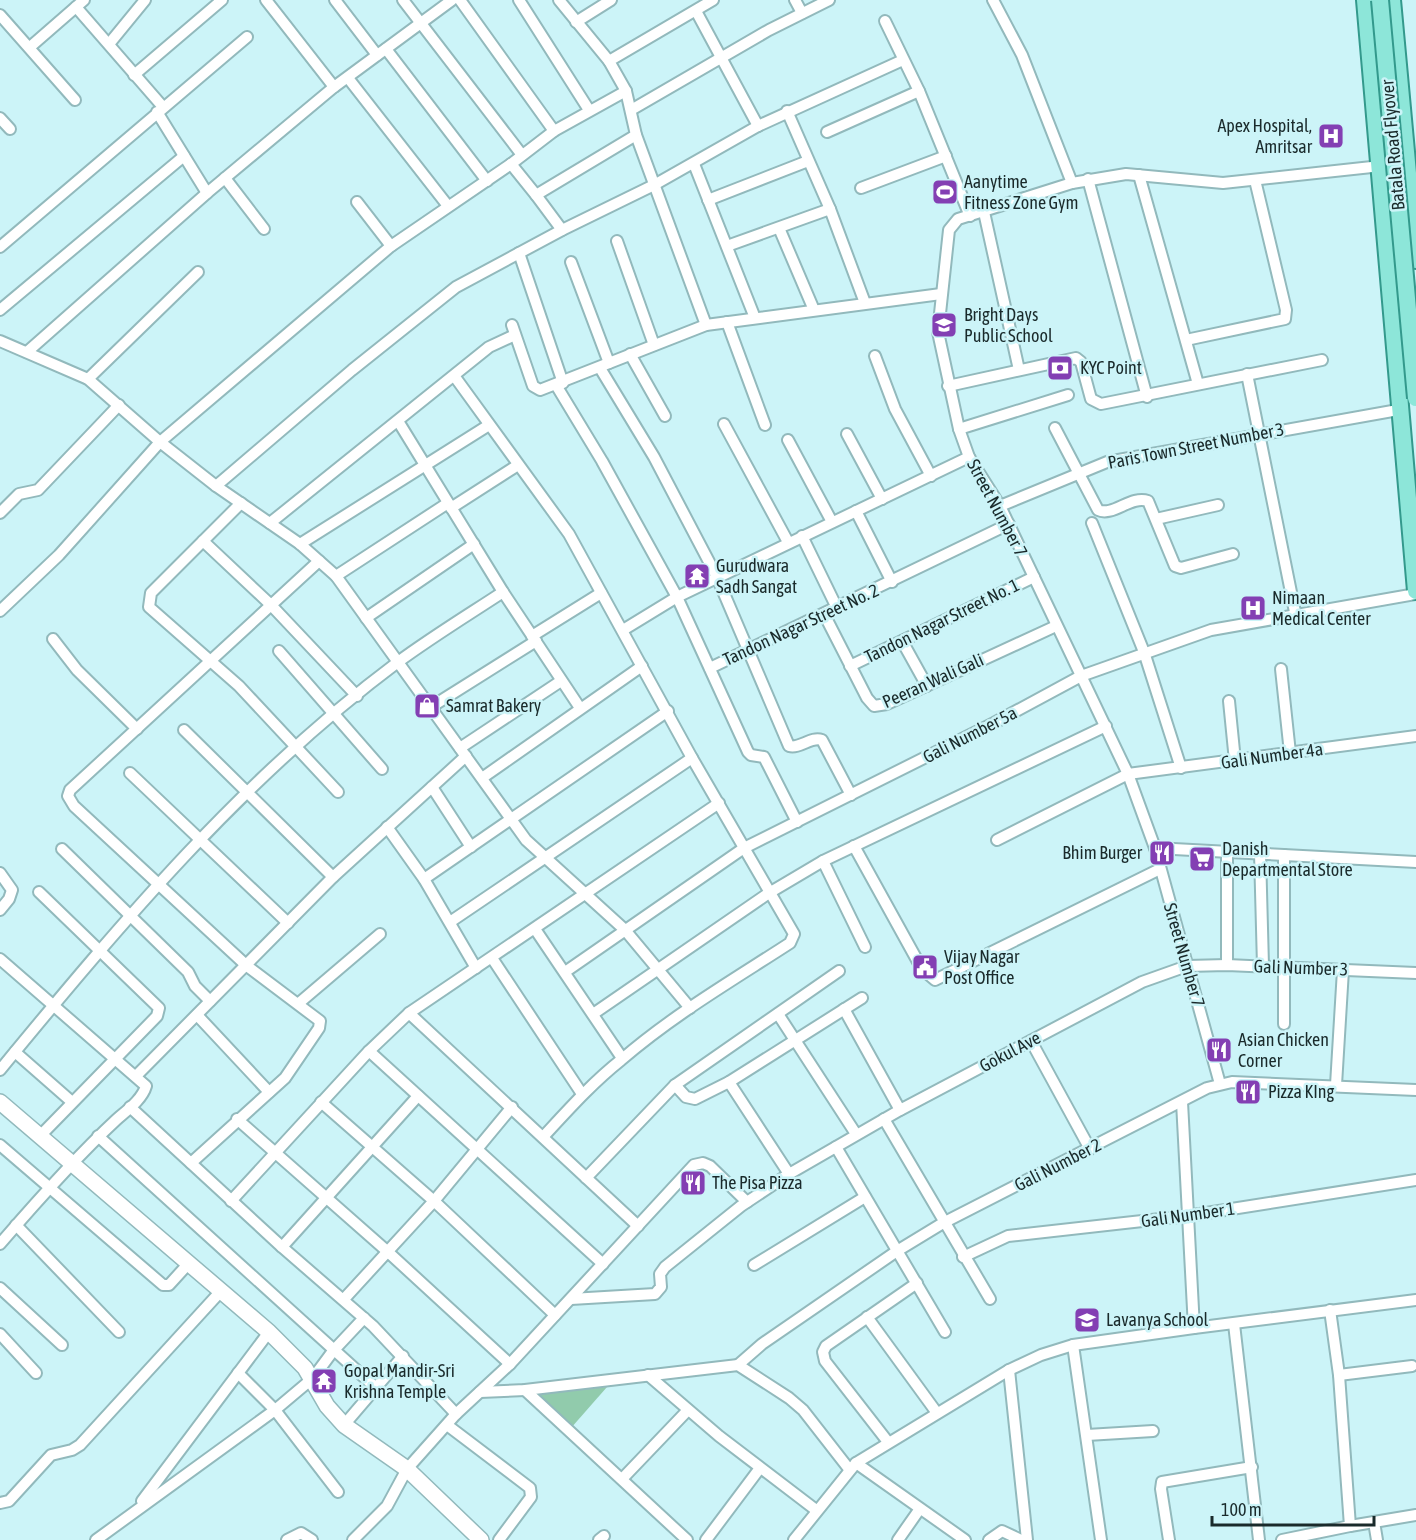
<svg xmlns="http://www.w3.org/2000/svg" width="1416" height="1540" viewBox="0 0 1416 1540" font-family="'Asap Condensed',sans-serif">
<rect width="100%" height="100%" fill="#ccf4f8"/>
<!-- green -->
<path fill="#91cbac" d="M607 1387 571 1428 536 1394Z"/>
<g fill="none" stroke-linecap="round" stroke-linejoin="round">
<defs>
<g id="street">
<path d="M266 0 334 87"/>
<path d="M335 0 377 55"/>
<path d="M403 0 522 155"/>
<path d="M460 0 554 131"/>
<path d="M519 0 589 110"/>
<path d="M559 0 609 61"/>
<path d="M795 0 802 13"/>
<path d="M993 0 1022 55 1072 183"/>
<path d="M76 7 163 107"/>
<path d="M696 11 758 126"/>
<path d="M0 15 75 100"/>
<path d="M885 21 919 91 970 216"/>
<path d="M576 22 611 0"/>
<path d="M109 44 145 0"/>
<path d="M30 47 84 0"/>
<path d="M386 49 487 181"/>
<path d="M134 75 222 0"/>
<path d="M348 78 448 206"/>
<path d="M631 110 769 30 829 0"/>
<path d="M787 111 830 209 865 303"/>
<path d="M157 112 207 193"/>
<path d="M0 118 10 129"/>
<path d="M827 132 919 91"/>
<path d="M511 164 536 195"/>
<path d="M694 164 755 318"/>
<path d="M1139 175 1198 384"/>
<path d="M225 178 264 229"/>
<path d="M1088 179 1147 397"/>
<path d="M861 188 946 156"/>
<path d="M708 200 808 161"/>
<path d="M357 202 391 246"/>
<path d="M984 212 1019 370"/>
<path d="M779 228 814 310"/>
<path d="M562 230 536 195 636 135"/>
<path d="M617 241 654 345"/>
<path d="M727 246 830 209"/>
<path d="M0 247 247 37"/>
<path d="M519 253 563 383"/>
<path d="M571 262 609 363"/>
<path d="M0 310 184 156"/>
<path d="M727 322 765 425"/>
<path d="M512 325 533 386 540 390 706 325 941 294"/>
<path d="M706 325 636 135 626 91 609 61 713 0"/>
<path d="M1186 340 1285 319 1286 310 1255 180"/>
<path d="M0 341 88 379 160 442 216 486 300 544 336 576 526 840 625 930 690 1008"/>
<path d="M27 352 207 193 334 87 452 0"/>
<path d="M630 354 665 416"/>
<path d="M875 356 895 409 931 476"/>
<path d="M600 368 654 457 717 577 789 746C800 749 811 736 822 740L851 795"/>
<path d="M1247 374 1296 617"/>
<path d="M455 377 569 534 692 758 794 934 790 943C733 980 673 1015 621 1060 592 1083 568 1110 543 1137"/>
<path d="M88 379 198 272"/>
<path d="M556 385 602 461 677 597 748 752 751 755 764 757 797 822"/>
<path d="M948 386 1076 358 1081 362 1091 399 1101 404 1322 360"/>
<path d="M398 421 503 592 580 708"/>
<path d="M724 424 788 542"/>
<path d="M1055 428 1098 510C1113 517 1131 495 1148 501L1175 566 1181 568 1233 554"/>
<path d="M959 429 1068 395"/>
<path d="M847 434 882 499"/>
<path d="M788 440 832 522"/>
<path d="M216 486 352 370 456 287 562 230 654 185 758 126 903 60"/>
<path d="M241 503 151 593 149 607 239 686 338 792"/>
<path d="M1000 506 1107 462 1398 410"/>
<path d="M451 508 518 465"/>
<path d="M856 511 892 582"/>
<path d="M0 513 19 494 38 490 119 405"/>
<path d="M1156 519 1218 505"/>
<path d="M270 523 489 347 515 335"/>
<path d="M1092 523 1144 652 1181 768"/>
<path d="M802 536 837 608"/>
<path d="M203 541 271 605 357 696"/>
<path d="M300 544 489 425"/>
<path d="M336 576 448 503"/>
<path d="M0 611 59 555 160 442 391 246 511 164 554 131 626 91"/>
<path d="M824 614 867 698 874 706 887 704 1056 626"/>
<path d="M366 618 474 544"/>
<path d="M623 630 677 597 969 457"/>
<path d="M532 636 601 593"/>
<path d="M53 639 77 670 137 729"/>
<path d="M902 641 927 686"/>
<path d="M279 651 382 769"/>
<path d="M850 666 1034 577"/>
<path d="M710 668 1009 524"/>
<path d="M1281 669 1290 753"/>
<path d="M1229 701 1235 761"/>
<path d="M431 707 536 641"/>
<path d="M184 730 333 877"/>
<path d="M460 748 561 681"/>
<path d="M130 773 288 923"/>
<path d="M482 778 642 666"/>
<path d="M432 787 471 847"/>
<path d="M387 827 424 879 476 968"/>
<path d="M997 840 1128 774 1416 736"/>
<path d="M854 846 922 969 935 980 1160 869"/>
<path d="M1155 848 1416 862"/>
<path d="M62 849 188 972 195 986 210 1001"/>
<path d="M1227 852V965"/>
<path d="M1260 853 1263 966"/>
<path d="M823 861 865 947"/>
<path d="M0 873 12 890 9 899 0 910"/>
<path d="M424 879 668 711"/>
<path d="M39 892 159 1008 157 1016 40 1136"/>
<path d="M450 922 692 758"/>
<path d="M535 929 622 1058"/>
<path d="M492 958 582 1094"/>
<path d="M0 959 146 1086C142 1100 126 1111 116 1120 74 1159 37 1201 0 1244"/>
<path d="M565 972 744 848 994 723 1081 676 1211 630 1416 594"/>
<path d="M299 1003 380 934"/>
<path d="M844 1009 900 1110"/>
<path d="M409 1013 638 1226"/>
<path d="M593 1014 769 893 823 861 1106 726"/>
<path d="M778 1014 856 1134"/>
<path d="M197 1015 269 1092"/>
<path d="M1284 1024V855"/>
<path d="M1031 1041 1090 1149"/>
<path d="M369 1051 603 1264"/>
<path d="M15 1052 72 1102"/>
<path d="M0 1070C121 923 244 777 398 662 432 637 468 615 503 592"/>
<path d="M136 1076 333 877 466 756"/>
<path d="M729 1082 789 1174"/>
<path d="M1220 1084 1155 848 1128 774 1000 506 969 457 959 429 938 332 949 230 958 219 1072 183 1126 174 1223 183 1381 166"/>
<path d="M675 1085 686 1097 695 1099 729 1082 862 998"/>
<path d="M1336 1085 1343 970"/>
<path d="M321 1102 434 1201 555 1315"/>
<path d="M1182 1102 1194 1328"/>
<path d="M130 1107 282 1247 373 1326 456 1414"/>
<path d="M237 1119 388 1252 510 1364"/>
<path d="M884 1119 990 1299"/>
<path d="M98 1136 375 1387"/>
<path d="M0 1145 163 1285H169L189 1263"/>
<path d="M836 1147 945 1332"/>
<path d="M191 1163 285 1078 319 1028 320 1021 247 966 74 806 68 796 70 790 319 561"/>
<path d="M586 1178 675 1085 839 971"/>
<path d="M231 1201 369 1051 409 1013 719 803"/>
<path d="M16 1225 119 1332"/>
<path d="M282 1247 418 1096"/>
<path d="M963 1257 1008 1236 1187 1216 1416 1180"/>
<path d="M754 1265 865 1197"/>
<path d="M0 1288 62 1345"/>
<path d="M344 1299 434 1201 512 1107"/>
<path d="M571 1299 655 1294 661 1287 660 1274 665 1267 741 1206 789 1174 900 1110 1142 982 1187 966 1227 965 1416 973"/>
<path d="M867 1317 937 1413"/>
<path d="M1234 1324 1259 1540"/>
<path d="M0 1334 36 1373"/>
<path d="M1073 1345 1101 1540"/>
<path d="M738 1365 762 1344 897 1251 943 1223 1207 1088 1232 1082 1416 1090"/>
<path d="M1009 1370 1027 1540"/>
<path d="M238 1373 275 1410 338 1492"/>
<path d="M648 1375 719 1436 816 1510"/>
<path d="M1339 1375 1412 1366"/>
<path d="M525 1390 687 1540"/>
<path d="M480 1392 525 1390 738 1365 789 1398 803 1410 849 1469"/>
<path d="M344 1425 403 1356"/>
<path d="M447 1425 530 1488 531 1497 499 1540"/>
<path d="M1087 1435 1153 1431"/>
<path d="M888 1442 825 1361 823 1352 826 1346 917 1283"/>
<path d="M856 1463 965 1540"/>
<path d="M622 1479 688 1410"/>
<path d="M142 1501 269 1332"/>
<path d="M0 1503 9 1501 51 1455 72 1450 80 1445 221 1291"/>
<path d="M1374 1522 1377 1540"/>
<path d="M1350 1526 1416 1515"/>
<path d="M96 1540 275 1410 313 1378 333 1351 364 1318"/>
<path d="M287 1540 301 1533 312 1540"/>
<path d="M353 1540 387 1506 407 1469 456 1414 510 1364 694 1165 703 1163 710 1166 747 1202"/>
<path d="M599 1540 604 1536"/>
<path d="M706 1540 760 1468"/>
<path d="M794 1540 856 1463 1009 1370 1041 1355 1073 1345 1194 1328 1416 1300"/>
<path d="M898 1540 919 1510"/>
<path d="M989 1540 1002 1531 1021 1540"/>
<path d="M1169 1540 1161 1489 1162 1482 1252 1467"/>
<path d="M1282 1540 1350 1526 1339 1375 1330 1310"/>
</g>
<path id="secondary" d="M0 1102 269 1332 305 1368 327 1406 344 1425 407 1469 481 1540"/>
<g id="primary">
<path d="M1365 0 1416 591"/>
<path d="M1392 0 1416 260"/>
</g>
</defs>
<!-- street casing -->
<use href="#street" stroke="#92b9bc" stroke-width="14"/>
<!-- secondary casing -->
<use href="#secondary" stroke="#92b9bc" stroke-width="18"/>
<!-- primary casing -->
<use href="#primary" stroke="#33998c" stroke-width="20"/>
<!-- street -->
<use href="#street" stroke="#fff" stroke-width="10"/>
<!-- secondary -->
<use href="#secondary" stroke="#fff" stroke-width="15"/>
<!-- primary -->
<use href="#primary" stroke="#8de6d9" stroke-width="16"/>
<defs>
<path id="primary-bridge" d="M1380 0 1416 398"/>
</defs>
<!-- primary-bridge casing -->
<use href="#primary-bridge" stroke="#33998c" stroke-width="20" stroke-linecap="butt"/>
<!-- primary-bridge -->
<use href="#primary-bridge" stroke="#8de6d9" stroke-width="16"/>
</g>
<!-- icons -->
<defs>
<symbol id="hospital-square" viewBox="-11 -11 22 22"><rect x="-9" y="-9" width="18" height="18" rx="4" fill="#833fb3" stroke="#ccf4f8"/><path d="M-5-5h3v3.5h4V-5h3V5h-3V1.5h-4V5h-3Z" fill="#fff"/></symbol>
<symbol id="stadium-square" viewBox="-11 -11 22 22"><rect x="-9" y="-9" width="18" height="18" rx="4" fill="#833fb3" stroke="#ccf4f8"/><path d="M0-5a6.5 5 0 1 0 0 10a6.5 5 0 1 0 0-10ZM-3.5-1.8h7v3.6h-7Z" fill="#fff"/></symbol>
<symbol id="school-square" viewBox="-11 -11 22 22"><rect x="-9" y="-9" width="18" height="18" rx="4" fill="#833fb3" stroke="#ccf4f8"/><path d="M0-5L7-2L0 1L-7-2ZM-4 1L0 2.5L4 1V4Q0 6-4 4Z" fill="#fff"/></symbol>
<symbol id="bank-square" viewBox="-11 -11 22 22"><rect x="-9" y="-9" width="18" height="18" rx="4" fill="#833fb3" stroke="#ccf4f8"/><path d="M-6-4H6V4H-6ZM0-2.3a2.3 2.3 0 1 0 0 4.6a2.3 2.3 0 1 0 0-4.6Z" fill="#fff"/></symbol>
<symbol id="temple-square" viewBox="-11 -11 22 22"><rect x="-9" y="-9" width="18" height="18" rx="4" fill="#833fb3" stroke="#ccf4f8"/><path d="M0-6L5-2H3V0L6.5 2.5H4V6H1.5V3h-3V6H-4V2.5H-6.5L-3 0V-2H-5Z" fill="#fff"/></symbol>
<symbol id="shop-square" viewBox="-11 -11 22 22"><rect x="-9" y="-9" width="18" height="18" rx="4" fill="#833fb3" stroke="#ccf4f8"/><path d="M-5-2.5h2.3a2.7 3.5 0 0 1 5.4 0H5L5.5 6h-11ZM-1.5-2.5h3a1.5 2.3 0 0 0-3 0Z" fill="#fff"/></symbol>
<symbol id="restaurant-square" viewBox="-11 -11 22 22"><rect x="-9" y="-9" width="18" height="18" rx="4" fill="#833fb3" stroke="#ccf4f8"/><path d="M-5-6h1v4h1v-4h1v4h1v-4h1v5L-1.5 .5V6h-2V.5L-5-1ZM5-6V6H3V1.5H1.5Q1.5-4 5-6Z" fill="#fff"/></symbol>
<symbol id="supermarket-square" viewBox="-11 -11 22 22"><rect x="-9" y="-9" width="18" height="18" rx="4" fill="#833fb3" stroke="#ccf4f8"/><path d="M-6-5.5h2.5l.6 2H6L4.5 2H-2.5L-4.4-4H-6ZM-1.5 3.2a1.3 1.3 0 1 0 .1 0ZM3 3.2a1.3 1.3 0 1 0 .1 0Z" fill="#fff"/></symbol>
<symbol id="civic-square" viewBox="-11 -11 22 22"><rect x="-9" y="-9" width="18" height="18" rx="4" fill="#833fb3" stroke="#ccf4f8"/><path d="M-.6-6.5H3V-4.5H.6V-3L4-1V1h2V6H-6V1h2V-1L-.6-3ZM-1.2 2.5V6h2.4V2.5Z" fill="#fff"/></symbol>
</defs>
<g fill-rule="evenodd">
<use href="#hospital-square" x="1316" y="121" width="30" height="30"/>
<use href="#stadium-square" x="930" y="177" width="30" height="30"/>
<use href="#school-square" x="929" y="310" width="30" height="30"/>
<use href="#bank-square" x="1045" y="353" width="30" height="30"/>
<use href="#temple-square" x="682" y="561" width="30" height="30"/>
<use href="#hospital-square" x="1238" y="593" width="30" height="30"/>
<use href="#shop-square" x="412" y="691" width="30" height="30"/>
<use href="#restaurant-square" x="1147" y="838" width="30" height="30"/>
<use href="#supermarket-square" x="1187" y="844" width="30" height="30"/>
<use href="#civic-square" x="910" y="952" width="30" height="30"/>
<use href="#restaurant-square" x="1204" y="1035" width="30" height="30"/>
<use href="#restaurant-square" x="1233" y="1077" width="30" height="30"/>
<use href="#restaurant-square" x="678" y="1168" width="30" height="30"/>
<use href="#school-square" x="1072" y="1305" width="30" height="30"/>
<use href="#temple-square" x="309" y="1366" width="30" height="30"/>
</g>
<g text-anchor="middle" stroke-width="5" stroke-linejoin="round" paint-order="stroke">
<!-- poi labels -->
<g font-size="18" fill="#1a2a2b" stroke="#ccf4f8" text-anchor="start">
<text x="1312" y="132" text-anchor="end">Apex Hospital,<tspan x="1312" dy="21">Amritsar</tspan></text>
<text x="964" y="188">Aanytime<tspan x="964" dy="21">Fitness Zone Gym</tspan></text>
<text x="964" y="321">Bright Days<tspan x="964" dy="21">Public School</tspan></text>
<text x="1080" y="374">KYC Point</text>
<text x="716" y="572">Gurudwara<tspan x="716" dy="21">Sadh Sangat</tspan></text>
<text x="1272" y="604">Nimaan<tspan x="1272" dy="21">Medical Center</tspan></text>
<text x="446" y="712">Samrat Bakery</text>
<text x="1222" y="855">Danish<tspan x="1222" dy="21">Departmental Store</tspan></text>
<text x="1142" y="859" text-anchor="end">Bhim Burger</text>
<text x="944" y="963">Vijay Nagar<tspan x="944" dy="21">Post Office</tspan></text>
<text x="1238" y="1046">Asian Chicken<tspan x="1238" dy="21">Corner</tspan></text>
<text x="1268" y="1098">Pizza KIng</text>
<text x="712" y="1189">The Pisa Pizza</text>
<text x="1106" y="1326">Lavanya School</text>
<text x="344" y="1377">Gopal Mandir-Sri<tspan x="344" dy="21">Krishna Temple</tspan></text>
</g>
<!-- street labels -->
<g font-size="18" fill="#1a2a2b" stroke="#ccf4f8">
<text transform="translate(1393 145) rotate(-95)" y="6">Batala Road Flyover</text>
<text transform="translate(1196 446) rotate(-11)" y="6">Paris Town Street Number 3</text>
<text transform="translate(997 508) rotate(62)" y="6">Street Number 7</text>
<text transform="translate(942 621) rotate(-26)" y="6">Tandon Nagar Street No. 1</text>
<text transform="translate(801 625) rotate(-25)" y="6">Tandon Nagar Street No. 2</text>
<text transform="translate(933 681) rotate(-24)" y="6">Peeran Wali Gali</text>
<text transform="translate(970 735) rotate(-27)" y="6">Gali Number 5a</text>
<text transform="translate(1272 756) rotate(-8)" y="6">Gali Number 4a</text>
<text transform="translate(1184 955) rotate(74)" y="6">Street Number 7</text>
<text transform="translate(1301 968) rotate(2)" y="6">Gali Number 3</text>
<text transform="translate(1010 1052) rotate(-28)" y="6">Gokul Ave</text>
<text transform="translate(1058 1165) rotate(-27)" y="6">Gali Number 2</text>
<text transform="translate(1188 1215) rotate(-8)" y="6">Gali Number 1</text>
</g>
</g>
<!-- scale -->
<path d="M1212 1516v9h162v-9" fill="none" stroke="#1a2a2b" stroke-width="3"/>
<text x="1221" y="1516" font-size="18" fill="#1a2a2b" stroke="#ccf4f8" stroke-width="4.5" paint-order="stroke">100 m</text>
</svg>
